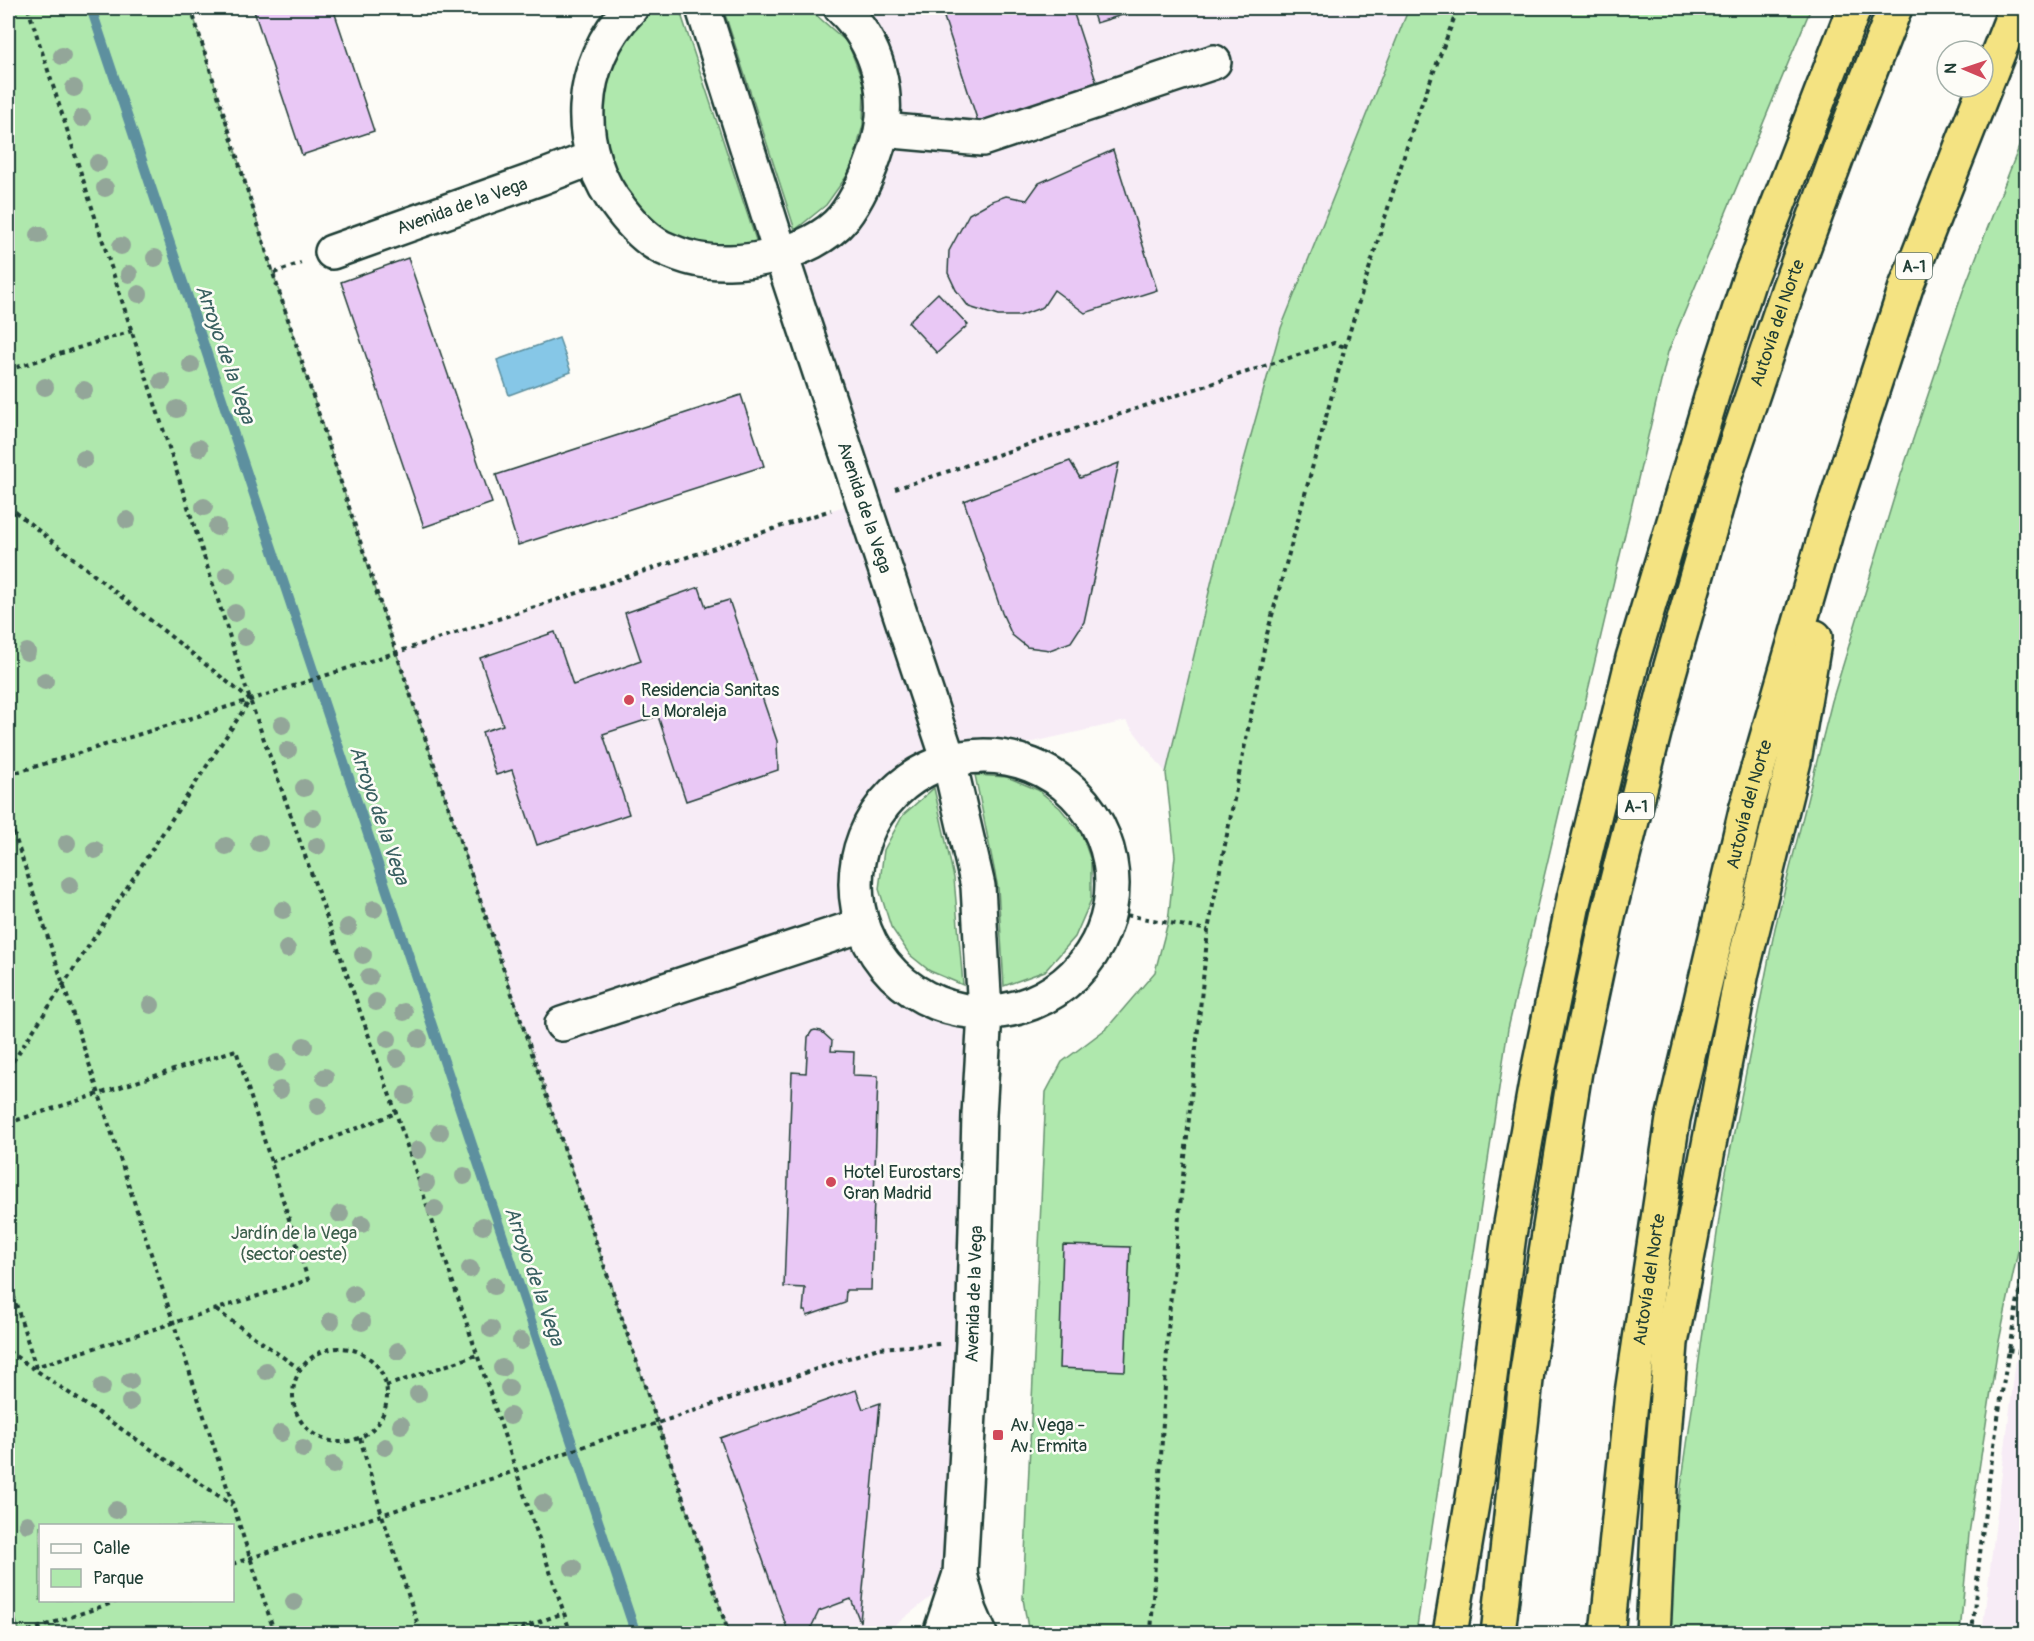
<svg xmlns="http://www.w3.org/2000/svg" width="2034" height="1641" viewBox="0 0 2034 1641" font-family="Pangolin,sans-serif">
<rect width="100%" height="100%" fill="#fdfcf7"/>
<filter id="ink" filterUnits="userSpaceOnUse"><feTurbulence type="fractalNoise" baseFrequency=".0167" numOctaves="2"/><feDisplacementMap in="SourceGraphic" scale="12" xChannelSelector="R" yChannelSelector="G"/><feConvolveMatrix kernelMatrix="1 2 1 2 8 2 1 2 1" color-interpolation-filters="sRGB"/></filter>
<g filter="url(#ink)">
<!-- built -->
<g fill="#f7ecf6">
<path d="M841 8H1435L1281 328 1220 546 1166 773 1126 721 949 761 917 774 889 797 869 828 859 862 856 894 862 925 878 956 903 984 936 1004 965 1012 985 1013 960 1574 885 1633H729L396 652 863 500 781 255 822 234 882 130Z"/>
<path d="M2026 1300V1633H1982L2014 1376 2021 1323Z"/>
</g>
<!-- green -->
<g fill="#afe8ad" stroke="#679270" stroke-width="1.5" fill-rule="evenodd">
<path d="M8 8H191L273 273 396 652 729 1633H20L8 1596ZM40 1526H232V1600H40Z"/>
<path d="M653 8H679L757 243 718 249 688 243 655 224 629 199 611 169 601 137 606 65 643 14Z"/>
<path d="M723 8H808L848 43 864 85 863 125 851 170 826 205 795 230Z"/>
<path d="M1409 8H1811L1668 352 1508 1029 1416 1633 1029 1634 1023 1599 1046 1092 1062 1062 1107 1028 1155 972 1168 922 1175 856 1166 773 1220 546 1281 328Z"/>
<path d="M2026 129V1213L1998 1346 1969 1534 1960 1633 1669 1634 1676 1522 1725 1177 1775 928 1832 701 1901 475 1963 291Z"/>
<path d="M975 775 1007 777 1038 790 1060 808 1082 835 1091 861V900L1075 937 1045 971 1004 986 998 888Z"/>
<path d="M934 788 954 878 963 985 930 971 910 955 891 927 879 889 884 850 903 815Z"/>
</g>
<!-- water -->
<path fill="#86c7e7" stroke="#5d909f" stroke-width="1.5" d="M559 338 571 372 509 395 497 360Z"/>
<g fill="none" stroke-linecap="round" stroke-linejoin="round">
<!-- stream -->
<path stroke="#5d909f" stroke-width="10" d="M91 8 636 1634"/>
</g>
<!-- building -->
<g fill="#e9c8f5" stroke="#1f3d34" stroke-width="1.5">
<path d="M253 8H333L374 131 302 155Z"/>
<path d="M941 8H1072L1097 84 978 122Z"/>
<path d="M1091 8H1145L1096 23Z"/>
<path d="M1113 150 1157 290 1085 313 1054 290 1043 307 1019 316H998L969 307 956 290 948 273 949 251 969 214 992 201 1006 196 1027 200 1039 183Z"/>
<path d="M408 258 492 503 424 527 341 282Z"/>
<path d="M938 293 968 325 937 353 908 322Z"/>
<path d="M741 395 764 466 518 545 496 475Z"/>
<path d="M1070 461 1080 478 1119 463 1084 622 1071 642 1050 650 1027 647 1012 635 1002 613 964 501Z"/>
<path d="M699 587 706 607 729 600 777 741 778 770 686 801 658 716 603 734 629 814 537 845 512 770 496 775 482 732 503 725 480 658 555 632 573 685 641 661 625 613Z"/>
<path d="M815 1030 821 1031 832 1041 831 1051 854 1052 853 1075 878 1076 871 1290H846L845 1303 807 1316 806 1311H803L805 1288 784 1287 792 1072 806 1073 808 1037 812 1031Z"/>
<path d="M1063 1245 1130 1247 1125 1371 1059 1368Z"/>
<path d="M856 1390 863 1409 880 1403 860 1622 851 1599 819 1611 808 1634H789L720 1438Z"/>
</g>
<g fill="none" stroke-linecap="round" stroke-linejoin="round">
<defs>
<g id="minor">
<path d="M631 8C576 63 572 150 621 210 631 223 646 239 661 247 670 251 681 256 691 258 735 270 812 255 843 218 860 196 870 171 878 145 892 95 878 43 841 8"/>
<path id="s1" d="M703 8 781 255 949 761 978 886 985 1013 979 1115 973 1342 960 1574 940 1634"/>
<path d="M882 130 982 139 1214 62"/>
<path id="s2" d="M332 252 540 178 592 158"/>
<circle cx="984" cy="884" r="128"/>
<path d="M562 1024 862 925"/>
<path d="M960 1574 970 1611 980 1634"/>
</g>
<g id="highway">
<path d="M1450 1634 1477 1474 1509 1235 1537 1077 1574 899 1633 658 1714 388 1749 280 1854 8"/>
<path id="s3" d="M1498 1634 1527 1371 1575 1071 1609 912 1669 673 1725 476 1788 290 1842 143 1895 8"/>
<path id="s4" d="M1607 1634 1632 1393 1673 1119 1746 810 1827 529 1906 287 2016 8"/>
<path d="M1653 1634 1660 1489 1671 1343 1742 972 1794 761 1815 637"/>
</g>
</defs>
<!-- minor casing -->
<use href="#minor" stroke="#1f3d34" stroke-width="38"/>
<!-- highway casing -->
<use href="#highway" stroke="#1f3d34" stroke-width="38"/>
<!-- path -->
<g stroke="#1f3d34" stroke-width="4" stroke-dasharray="4.5 4.5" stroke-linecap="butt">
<path d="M28 8 250 700 396 1113 571 1634"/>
<path d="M191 8 273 273 396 652 729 1634"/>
<path d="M274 273 301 263"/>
<path d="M8 370 132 331"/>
<path d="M895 489 1334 343 1345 347"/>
<path d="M8 506 250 700 8 1069"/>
<path d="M8 775 266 695 831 510"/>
<path d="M8 815 275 1634"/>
<path d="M1109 912 1208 930"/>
<path d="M8 1123 236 1050 308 1280 35 1367"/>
<path d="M271 1162 396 1113"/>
<path d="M8 1278 36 1368"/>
<path d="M216 1310 301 1370"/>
<circle cx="340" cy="1395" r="47"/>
<path d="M2008 1350 2026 1353"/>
<path d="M8 1351 232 1505"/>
<path d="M386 1386 477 1355"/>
<path d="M360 1438 382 1515 421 1634"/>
<path d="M232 1564 515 1471 619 1434 658 1423 878 1348 940 1344"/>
<path d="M20 1634 121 1600"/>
<path d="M504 1634 564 1613"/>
<path d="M1151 1634 1169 1315 1208 930 1267 634 1345 347 1414 124 1458 8"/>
<path d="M1972 1634C1983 1507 2002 1381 2026 1256"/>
</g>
<!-- minor -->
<use href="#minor" stroke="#fdfcf7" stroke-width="33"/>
<!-- highway -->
<use href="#highway" stroke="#f4e382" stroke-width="33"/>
</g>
<!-- trees -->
<g fill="#93a699">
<circle cx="62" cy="56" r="9"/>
<circle cx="74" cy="88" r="9"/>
<circle cx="82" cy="118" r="9"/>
<circle cx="98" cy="163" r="9"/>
<circle cx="105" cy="188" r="9"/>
<circle cx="39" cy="235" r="9"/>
<circle cx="121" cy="246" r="9"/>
<circle cx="155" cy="258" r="9"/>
<circle cx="129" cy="274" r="9"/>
<circle cx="139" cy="294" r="9"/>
<circle cx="191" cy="365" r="9"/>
<circle cx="162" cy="381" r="9"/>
<circle cx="45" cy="387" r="9"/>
<circle cx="84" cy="390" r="9"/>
<circle cx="177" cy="409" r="9"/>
<circle cx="199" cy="448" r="9"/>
<circle cx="84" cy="459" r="9"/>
<circle cx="204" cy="507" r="9"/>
<circle cx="127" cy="520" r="9"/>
<circle cx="217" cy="527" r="9"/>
<circle cx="227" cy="575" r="9"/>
<circle cx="235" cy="613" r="9"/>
<circle cx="245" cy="637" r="9"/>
<circle cx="27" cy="652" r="9"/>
<circle cx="45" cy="681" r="9"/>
<circle cx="282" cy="725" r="9"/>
<circle cx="288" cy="750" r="9"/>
<circle cx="304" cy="788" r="9"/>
<circle cx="313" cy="818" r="9"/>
<circle cx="67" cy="843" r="9"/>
<circle cx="259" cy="843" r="9"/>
<circle cx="226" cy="846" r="9"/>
<circle cx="317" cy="846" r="9"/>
<circle cx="95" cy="850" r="9"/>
<circle cx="70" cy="885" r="9"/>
<circle cx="374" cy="909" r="9"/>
<circle cx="283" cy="910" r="9"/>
<circle cx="348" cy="927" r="9"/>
<circle cx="287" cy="949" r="9"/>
<circle cx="363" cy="955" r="9"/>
<circle cx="369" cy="977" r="9"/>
<circle cx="376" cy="1002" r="9"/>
<circle cx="151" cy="1005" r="9"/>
<circle cx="404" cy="1012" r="9"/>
<circle cx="388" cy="1039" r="9"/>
<circle cx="419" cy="1039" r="9"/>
<circle cx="304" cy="1046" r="9"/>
<circle cx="397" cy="1058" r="9"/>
<circle cx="277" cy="1063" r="9"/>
<circle cx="325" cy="1077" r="9"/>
<circle cx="280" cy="1090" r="9"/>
<circle cx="406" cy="1095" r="9"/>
<circle cx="318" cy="1106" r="9"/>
<circle cx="440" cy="1132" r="9"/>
<circle cx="418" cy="1150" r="9"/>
<circle cx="464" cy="1176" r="9"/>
<circle cx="426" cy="1183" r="9"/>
<circle cx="435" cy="1209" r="9"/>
<circle cx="340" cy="1214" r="9"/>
<circle cx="362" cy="1224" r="9"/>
<circle cx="483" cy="1226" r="9"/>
<circle cx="470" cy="1269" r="9"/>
<circle cx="494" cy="1286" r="9"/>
<circle cx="353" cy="1294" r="9"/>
<circle cx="331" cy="1321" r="9"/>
<circle cx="362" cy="1322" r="9"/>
<circle cx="491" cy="1329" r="9"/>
<circle cx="521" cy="1341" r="9"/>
<circle cx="398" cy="1351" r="9"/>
<circle cx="502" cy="1368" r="9"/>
<circle cx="266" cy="1371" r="9"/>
<circle cx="130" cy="1381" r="9"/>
<circle cx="102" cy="1387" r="9"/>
<circle cx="509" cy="1388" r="9"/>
<circle cx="418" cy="1394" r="9"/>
<circle cx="130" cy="1402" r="9"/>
<circle cx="510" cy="1416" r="9"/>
<circle cx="401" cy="1425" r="9"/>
<circle cx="281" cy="1433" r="9"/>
<circle cx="385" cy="1447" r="9"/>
<circle cx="303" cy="1449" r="9"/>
<circle cx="333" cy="1465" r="9"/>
<circle cx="543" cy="1503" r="9"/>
<circle cx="116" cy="1510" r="9"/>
<circle cx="27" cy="1524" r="9"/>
<circle cx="573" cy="1568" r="9"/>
<circle cx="294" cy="1602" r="9"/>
</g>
</g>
<!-- markers -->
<g fill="#d1495b" stroke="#fdfcf7" stroke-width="2">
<circle cx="629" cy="700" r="6"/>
<circle cx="831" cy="1182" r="6"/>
<rect x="992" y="1429" width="12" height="12" rx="3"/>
</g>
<g text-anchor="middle" stroke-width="5" stroke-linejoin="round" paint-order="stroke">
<!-- shield labels -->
<g fill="#fdfcf7" stroke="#62766e" stroke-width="1.5">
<rect x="1896" y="253" width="36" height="26" rx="4.5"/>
<rect x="1618" y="793" width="36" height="26" rx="4.5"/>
</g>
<g font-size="16" font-weight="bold" fill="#1f3d34">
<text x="1914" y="272">A-1</text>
<text x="1636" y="812">A-1</text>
</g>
<!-- street labels -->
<g font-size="18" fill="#1f3d34" stroke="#fdfcf7">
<text dy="6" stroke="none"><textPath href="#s2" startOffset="138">Avenida de la Vega</textPath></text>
<text dy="6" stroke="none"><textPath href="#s3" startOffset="1344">Autovía del Norte</textPath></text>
<text dy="6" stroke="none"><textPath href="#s1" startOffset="525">Avenida de la Vega</textPath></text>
<text dy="6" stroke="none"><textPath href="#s4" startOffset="843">Autovía del Norte</textPath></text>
<text dy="6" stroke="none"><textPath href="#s4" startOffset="357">Autovía del Norte</textPath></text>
<text transform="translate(974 1294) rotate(-88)" y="6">Avenida de la Vega</text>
</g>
<!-- poi labels -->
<g font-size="18" fill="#1f3d34" stroke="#fdfcf7" text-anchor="start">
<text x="641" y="696">Residencia Sanitas<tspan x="641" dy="21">La Moraleja</tspan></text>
<text x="843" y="1178">Hotel Eurostars<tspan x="843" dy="21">Gran Madrid</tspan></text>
<text x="1010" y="1431">Av. Vega -<tspan x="1010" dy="21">Av. Ermita</tspan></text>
</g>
<!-- park labels -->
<g font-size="18" fill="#3c5f4c" stroke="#fdfcf7">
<text x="294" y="1239">Jardín de la Vega<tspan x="294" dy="21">(sector oeste)</tspan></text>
</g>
<!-- water labels -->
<g font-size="20" font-style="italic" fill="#396061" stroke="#fdfcf7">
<text transform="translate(226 354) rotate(71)" y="7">Arroyo de la Vega</text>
<text transform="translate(380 815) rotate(71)" y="7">Arroyo de la Vega</text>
<text transform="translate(535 1276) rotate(71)" y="7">Arroyo de la Vega</text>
</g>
</g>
<!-- margin -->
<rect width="2034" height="1641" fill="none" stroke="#fdfcf7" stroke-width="30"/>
<rect x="15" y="15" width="2004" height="1611" fill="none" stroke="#1f3d34" stroke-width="2" filter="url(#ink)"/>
<!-- legend -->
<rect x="39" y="1524" width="195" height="78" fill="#fdfcf7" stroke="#a4b0a9" stroke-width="1.5"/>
<rect x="51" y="1544" width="30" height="9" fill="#fdfcf7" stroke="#a4b0a9" stroke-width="1.5"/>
<text x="93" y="1554" font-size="18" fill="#1f3d34">Calle</text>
<rect x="51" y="1569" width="30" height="18" fill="#afe8ad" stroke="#a4b0a9" stroke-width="1.5"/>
<text x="93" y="1584" font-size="18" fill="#1f3d34">Parque</text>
<!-- north arrow -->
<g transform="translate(1965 69) rotate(272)"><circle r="28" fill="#fdfcf7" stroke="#a4b0a9" stroke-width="1.5"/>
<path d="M0-4.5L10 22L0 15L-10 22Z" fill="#d1495b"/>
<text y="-9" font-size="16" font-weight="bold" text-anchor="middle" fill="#1f3d34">N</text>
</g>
</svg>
